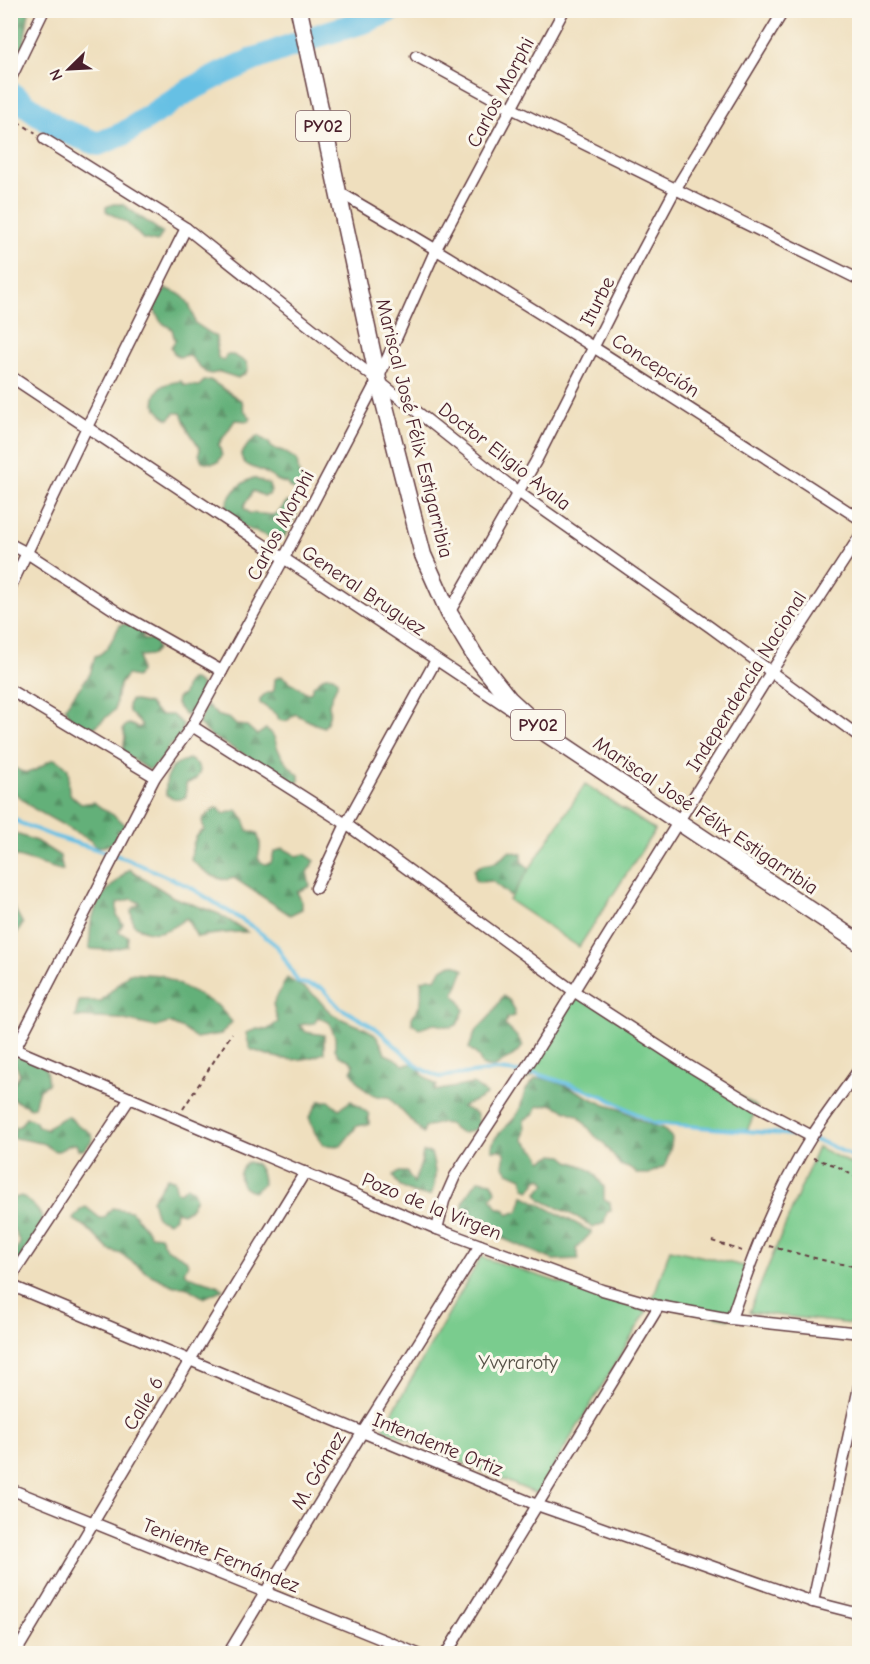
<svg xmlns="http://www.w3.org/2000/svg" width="870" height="1664" viewBox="0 0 870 1664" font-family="'Comic Neue',sans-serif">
<defs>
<pattern id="forest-firs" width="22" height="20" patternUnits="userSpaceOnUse" patternTransform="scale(1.5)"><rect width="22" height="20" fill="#63b079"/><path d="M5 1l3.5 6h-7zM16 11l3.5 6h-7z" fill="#548f63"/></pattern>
</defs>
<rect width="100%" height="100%" fill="#fbf7ec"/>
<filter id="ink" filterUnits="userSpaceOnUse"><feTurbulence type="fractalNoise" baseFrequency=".0167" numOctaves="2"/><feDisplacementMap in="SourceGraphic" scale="12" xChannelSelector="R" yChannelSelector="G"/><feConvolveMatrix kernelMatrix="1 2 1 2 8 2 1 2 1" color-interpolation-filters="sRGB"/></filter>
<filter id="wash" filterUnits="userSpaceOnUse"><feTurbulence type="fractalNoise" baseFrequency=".008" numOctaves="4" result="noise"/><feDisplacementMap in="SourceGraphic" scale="24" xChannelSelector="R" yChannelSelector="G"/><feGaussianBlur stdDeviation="1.35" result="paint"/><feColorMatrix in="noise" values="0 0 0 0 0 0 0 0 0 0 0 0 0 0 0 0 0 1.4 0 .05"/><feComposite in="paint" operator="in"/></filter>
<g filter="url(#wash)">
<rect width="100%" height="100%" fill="#efdfbe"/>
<!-- forest -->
<g fill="url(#forest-firs)" stroke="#566852" stroke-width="1.5">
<path d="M10 11H29L22 57 11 55Z"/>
<path d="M113 204H122L163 233 157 242 143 239 127 223 106 211V207Z"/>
<path d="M166 289C187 294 191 304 195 323L216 337 218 358 224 361 226 355H233L246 362 248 368 246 373 238 378 220 372 211 374 205 372 189 355 179 357 174 353 171 347 175 341 172 329 161 322 154 309 155 303Z"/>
<path d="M210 380 242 401 244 410 251 418 249 421 235 420 219 444 222 456 218 462 212 463 202 461 199 454 200 448 188 430 181 413H175L169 419C155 412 149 399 161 387 165 383 175 382 181 381L184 385 199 386 204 381Z"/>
<path d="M258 436 269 443 272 448 283 451 297 460 299 475 305 484 303 490 299 492 290 488 286 483C274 481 274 477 264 472 254 467 243 467 241 455L249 443Z"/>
<path d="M253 478 269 484 271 490 269 495 264 496 253 491 245 504 244 508 249 513 273 515 279 512 286 502H290L297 513 285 536 278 540C259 533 238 528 225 511 228 494 237 485 253 478Z"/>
<path d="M132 622 146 634 141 636 145 640 153 639 156 643 157 649 152 655 139 656 140 672 136 677 127 675C116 688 117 694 115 710 105 717 100 725 88 731L71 719 65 707 90 674 95 656C107 654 114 635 120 625Z"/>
<path d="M281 676 307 693H310L314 685 325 676H333L337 679V684L329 704C331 711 329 721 324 727L315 724 295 714C289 719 288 723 279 720L277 715 260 703V699L265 694 274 691 275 679Z"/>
<path d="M190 680H194L201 685 202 701 191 713 185 715 176 704 177 698 183 695 186 684Z"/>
<path d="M131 700 149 704 155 711 161 715H172L183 724C182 734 178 742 169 746L162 760 149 770 123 753 125 737 123 729 126 725 129 724 139 728 142 725 129 712 128 705Z"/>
<path d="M207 705 217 715 230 719 236 725 247 726 257 735 266 729C277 735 274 742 279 751 284 761 290 768 299 775V781L291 788 264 763H259L211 736 198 723Z"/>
<path d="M54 759C80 769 62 780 71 795 73 798 78 801 81 804L94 802C104 812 117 814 126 826L124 831 117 830V838C110 845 105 848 95 846L90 840 34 809 11 790 10 766C14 767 17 769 20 771 33 777 42 763 54 759Z"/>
<path d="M189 759 197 764 200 771 196 779 186 784V797C178 801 173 800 166 794 165 774 169 765 189 759Z"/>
<path d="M218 808 224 814 237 810 244 819 248 831 257 833C261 842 261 848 258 858 261 863 264 865 271 863L274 852 283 848 297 856 305 854 315 861 307 872 310 886 297 892 302 902V909L290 915 234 878C219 884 202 870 191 860 192 847 193 836 204 830L202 820 212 810Z"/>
<path d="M10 831 16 834 36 841 60 856 63 871 11 855Z"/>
<path d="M510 851 522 854V862L529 868 534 877 517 898 509 895 492 881 479 882 475 880 474 870C481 864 484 865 493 863 498 862 505 855 510 851Z"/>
<path d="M129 869 173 897 219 914 247 932C230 932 214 934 197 937L186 918C176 926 160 936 146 931 142 930 137 926 133 924L131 910 140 903 132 899 117 903V916L123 924 118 932 128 936 127 946 109 950 89 949 91 922 99 899Z"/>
<path d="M10 901 23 924 11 942H10Z"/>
<path d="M451 964 457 965 464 970 454 994 461 1003 464 1010 457 1025 451 1027 434 1024 419 1029 412 1023C411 1014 416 1013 420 1005 423 997 420 988 422 980L430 978 436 979 441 970Z"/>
<path d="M129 973 161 975 217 1005 232 1022 221 1034 196 1038 183 1029 169 1023 156 1027 120 1019 75 1017 79 1001H101Z"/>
<path d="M287 978C296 984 308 989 315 996 322 1002 327 1012 336 1016 359 1029 377 1025 385 1054L394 1058 404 1065 415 1063 423 1075 437 1086 434 1091 473 1084 487 1094C479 1101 470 1102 461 1107L476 1113 480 1127C465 1133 461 1138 449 1124L440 1123 425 1127 423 1134C412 1121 400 1110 389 1097 369 1098 361 1087 351 1071L354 1065 349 1060 339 1056 335 1049V1037L329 1022 318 1017 315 1023 299 1025 306 1032 324 1035V1053C296 1065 277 1059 250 1049L246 1033 257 1029 267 1030 278 1022 273 1004Z"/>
<path d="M503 996 509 1000 515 1010 514 1016 507 1018 505 1025C511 1031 520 1038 523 1046 515 1056 513 1055 504 1061 495 1067 493 1070 482 1065L478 1056 469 1048 475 1032 491 1015Z"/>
<path d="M22 1054 40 1060 46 1070 48 1084 39 1089 34 1107 30 1108C25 1104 16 1103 13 1098 4 1088 20 1082 19 1072 18 1068 16 1066 14 1063L17 1056Z"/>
<path d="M540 1078C562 1081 581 1094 601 1103 608 1107 617 1107 624 1111 640 1118 643 1124 662 1128L672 1138 671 1146 665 1166 649 1174H637L634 1170 620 1165 604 1143 595 1136 579 1116 551 1104 537 1107 535 1113 524 1120 525 1129 523 1140 537 1152 542 1161 553 1155 563 1156 569 1161 585 1167 593 1172 604 1187V1200L610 1203 611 1211 607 1212 604 1223 593 1228 577 1217 541 1200 537 1193 546 1184 542 1178 537 1180 530 1190 525 1188 522 1178 508 1172 503 1166 505 1153 502 1150H492C491 1135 509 1127 516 1116 521 1109 522 1103 524 1094 525 1089 532 1084 535 1079Z"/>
<path d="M319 1101H329L339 1109 351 1101 369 1114V1124L357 1126 341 1146 324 1145 315 1133 309 1117Z"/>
<path d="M67 1116C70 1117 72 1119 74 1122 85 1132 104 1132 83 1150L78 1149 76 1144C67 1143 66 1149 58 1151 52 1152 47 1144 41 1143 31 1141 23 1139 13 1138L15 1127 20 1126 26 1117 35 1121 38 1126 47 1130 49 1126Z"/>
<path d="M423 1152 431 1153C435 1168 438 1180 431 1195 417 1196 400 1191 393 1176L399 1172H407L414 1183 421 1163Z"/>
<path d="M248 1162 256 1164C261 1171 263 1175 263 1184L254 1192C238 1188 234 1172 248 1162Z"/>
<path d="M167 1178 174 1179 177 1192 182 1191 187 1186 193 1191 196 1198 190 1209 183 1213 176 1211 175 1217 169 1222 157 1218 152 1200Z"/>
<path d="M478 1180 492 1182 496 1191 491 1198 498 1208 505 1210 508 1215 519 1211 523 1195 592 1232 576 1249 579 1259 553 1260 466 1223C458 1202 466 1197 478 1180Z"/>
<path d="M21 1196C27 1199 42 1212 42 1219 43 1232 18 1260 11 1271V1259L20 1243 14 1230 11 1228V1199Z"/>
<path d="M86 1207 100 1218H104L112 1208 131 1211 151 1235 160 1236 166 1248 186 1259 188 1264 184 1272C196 1283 211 1279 223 1289L204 1298 185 1286H174L149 1274 121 1254 109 1250 86 1227 73 1219 81 1209Z"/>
</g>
<!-- park -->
<g fill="#7acc8e" stroke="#62765c" stroke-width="1.5">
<path d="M585 784 655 830 579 947 509 900Z"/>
<path d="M575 992 757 1107 747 1131 653 1123 605 1097 581 1088 537 1074 516 1084Z"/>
<path d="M818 1147 859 1168V1325L749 1312Z"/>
<path d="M670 1249 748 1267 731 1319 651 1304Z"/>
<path d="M481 1257 647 1311 537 1494 383 1429Z"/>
</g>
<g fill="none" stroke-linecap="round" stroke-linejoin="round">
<!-- stream -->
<path stroke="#66c0e4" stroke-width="4" d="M10 816 20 823 53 836 125 858 190 887 253 927 277 946 298 982 322 988 339 1007 377 1029 420 1068 439 1077 497 1070 537 1074 581 1088 605 1097 653 1123 794 1135 825 1143 860 1160"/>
<!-- river -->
<path stroke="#66c0e4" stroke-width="24" d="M10 93 59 129 98 144 123 134 186 92 223 73 255 59 323 34 366 21 391 10"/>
</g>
</g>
<g filter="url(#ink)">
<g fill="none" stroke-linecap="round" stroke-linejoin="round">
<defs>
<g id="street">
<path d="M416 56 511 108 860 280"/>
<path d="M10 80 44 10"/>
<path d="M44 139 186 228 518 492 710 627 860 737"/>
<path d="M337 191C515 294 687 407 860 519"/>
<path d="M10 376 515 712"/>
<path d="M10 544 27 553 119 613 222 671"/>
<path d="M10 588 87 427 186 228"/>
<path d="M449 613 536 461 636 263 675 190 784 10"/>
<path d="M10 690 155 777"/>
<path d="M192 726 346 824 575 992 686 1064 757 1107 812 1136"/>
<path d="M316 888 346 824 436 660"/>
<path d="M10 1047 437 1229 602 1290 659 1306 731 1319 860 1333"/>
<path d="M15 1049 155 777 192 726 284 558 378 379 436 249 564 10"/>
<path d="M437 1229 444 1201 455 1176 531 1060 771 672 860 536"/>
<path d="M10 1279 130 1098"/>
<path d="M10 1285 537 1505 813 1602 860 1614"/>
<path d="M731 1319C752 1257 777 1191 812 1136 827 1113 844 1091 860 1068"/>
<path d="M10 1489 418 1654"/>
<path d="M813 1602 860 1382"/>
<path d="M15 1654 190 1360 305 1172"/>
<path d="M228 1654 362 1433 480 1245"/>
<path d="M446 1654 659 1306"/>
</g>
<path id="primary" d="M299 10 378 379 423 555 449 613 475 656 509 699 547 734 860 943"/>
</defs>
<!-- street casing -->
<use href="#street" stroke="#633c41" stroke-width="13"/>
<!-- primary casing -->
<use href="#primary" stroke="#633c41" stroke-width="19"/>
<!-- path -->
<g stroke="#633c41" stroke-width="2" stroke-dasharray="4.5 4.5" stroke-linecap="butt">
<path d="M10 117 36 133"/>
<path d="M183 1109 232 1033"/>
<path d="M813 1158 837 1166 860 1180"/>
<path d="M712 1241 742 1251"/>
<path d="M769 1246 830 1262 860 1267"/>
</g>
<!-- street -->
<use href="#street" stroke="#fff" stroke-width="10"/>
<!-- primary -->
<use href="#primary" stroke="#fff" stroke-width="16"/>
</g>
</g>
<g text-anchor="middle" stroke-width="6" stroke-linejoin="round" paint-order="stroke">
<!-- shield labels -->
<g fill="#fbf7ec" stroke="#7f6065" stroke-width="1.5">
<rect x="296" y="111" width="54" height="30" rx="4.5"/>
<rect x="511" y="710" width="54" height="30" rx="4.5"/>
</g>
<g font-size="18" font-weight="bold" fill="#4a1f2b">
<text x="323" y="132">PY02</text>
<text x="538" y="731">PY02</text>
</g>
<!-- street labels -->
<g font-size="20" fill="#4a1f2b" stroke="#fbf7ec">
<text transform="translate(500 92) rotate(-62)" y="7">Carlos Morphi</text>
<text transform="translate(597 301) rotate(-63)" y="7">Iturbe</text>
<text transform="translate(656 365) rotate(33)" y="7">Concepción</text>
<text transform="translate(415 428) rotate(76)" y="7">Mariscal José Félix Estigarribia</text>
<text transform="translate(505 456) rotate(38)" y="7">Doctor Eligio Ayala</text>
<text transform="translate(280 525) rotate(-62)" y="7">Carlos Morphi</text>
<text transform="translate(364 590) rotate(34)" y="7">General Bruguez</text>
<text transform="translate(746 681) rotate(-58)" y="7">Independencia Nacional</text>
<text transform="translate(706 815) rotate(34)" y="7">Mariscal José Félix Estigarribia</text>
<text transform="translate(432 1206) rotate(22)" y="7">Pozo de la Virgen</text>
<text transform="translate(143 1403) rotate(-59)" y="7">Calle 6</text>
<text transform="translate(438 1444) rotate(22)" y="7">Intendente Ortiz</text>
<text transform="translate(318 1470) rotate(-59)" y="7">M. Gómez</text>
<text transform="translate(221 1555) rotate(22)" y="7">Teniente Fernández</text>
</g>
<!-- park labels -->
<g font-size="20" fill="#585349" stroke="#fbf7ec">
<text x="518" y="1369">Yvyraroty</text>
</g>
</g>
<!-- margin -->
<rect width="870" height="1664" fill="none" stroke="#fbf7ec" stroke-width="36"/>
<!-- north arrow -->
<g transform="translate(69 69) rotate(246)" stroke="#fbf7ec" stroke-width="4.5" paint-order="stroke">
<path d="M0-4.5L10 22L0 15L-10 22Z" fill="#4a1f2b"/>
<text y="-9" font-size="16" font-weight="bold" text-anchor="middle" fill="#4a1f2b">N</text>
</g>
</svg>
